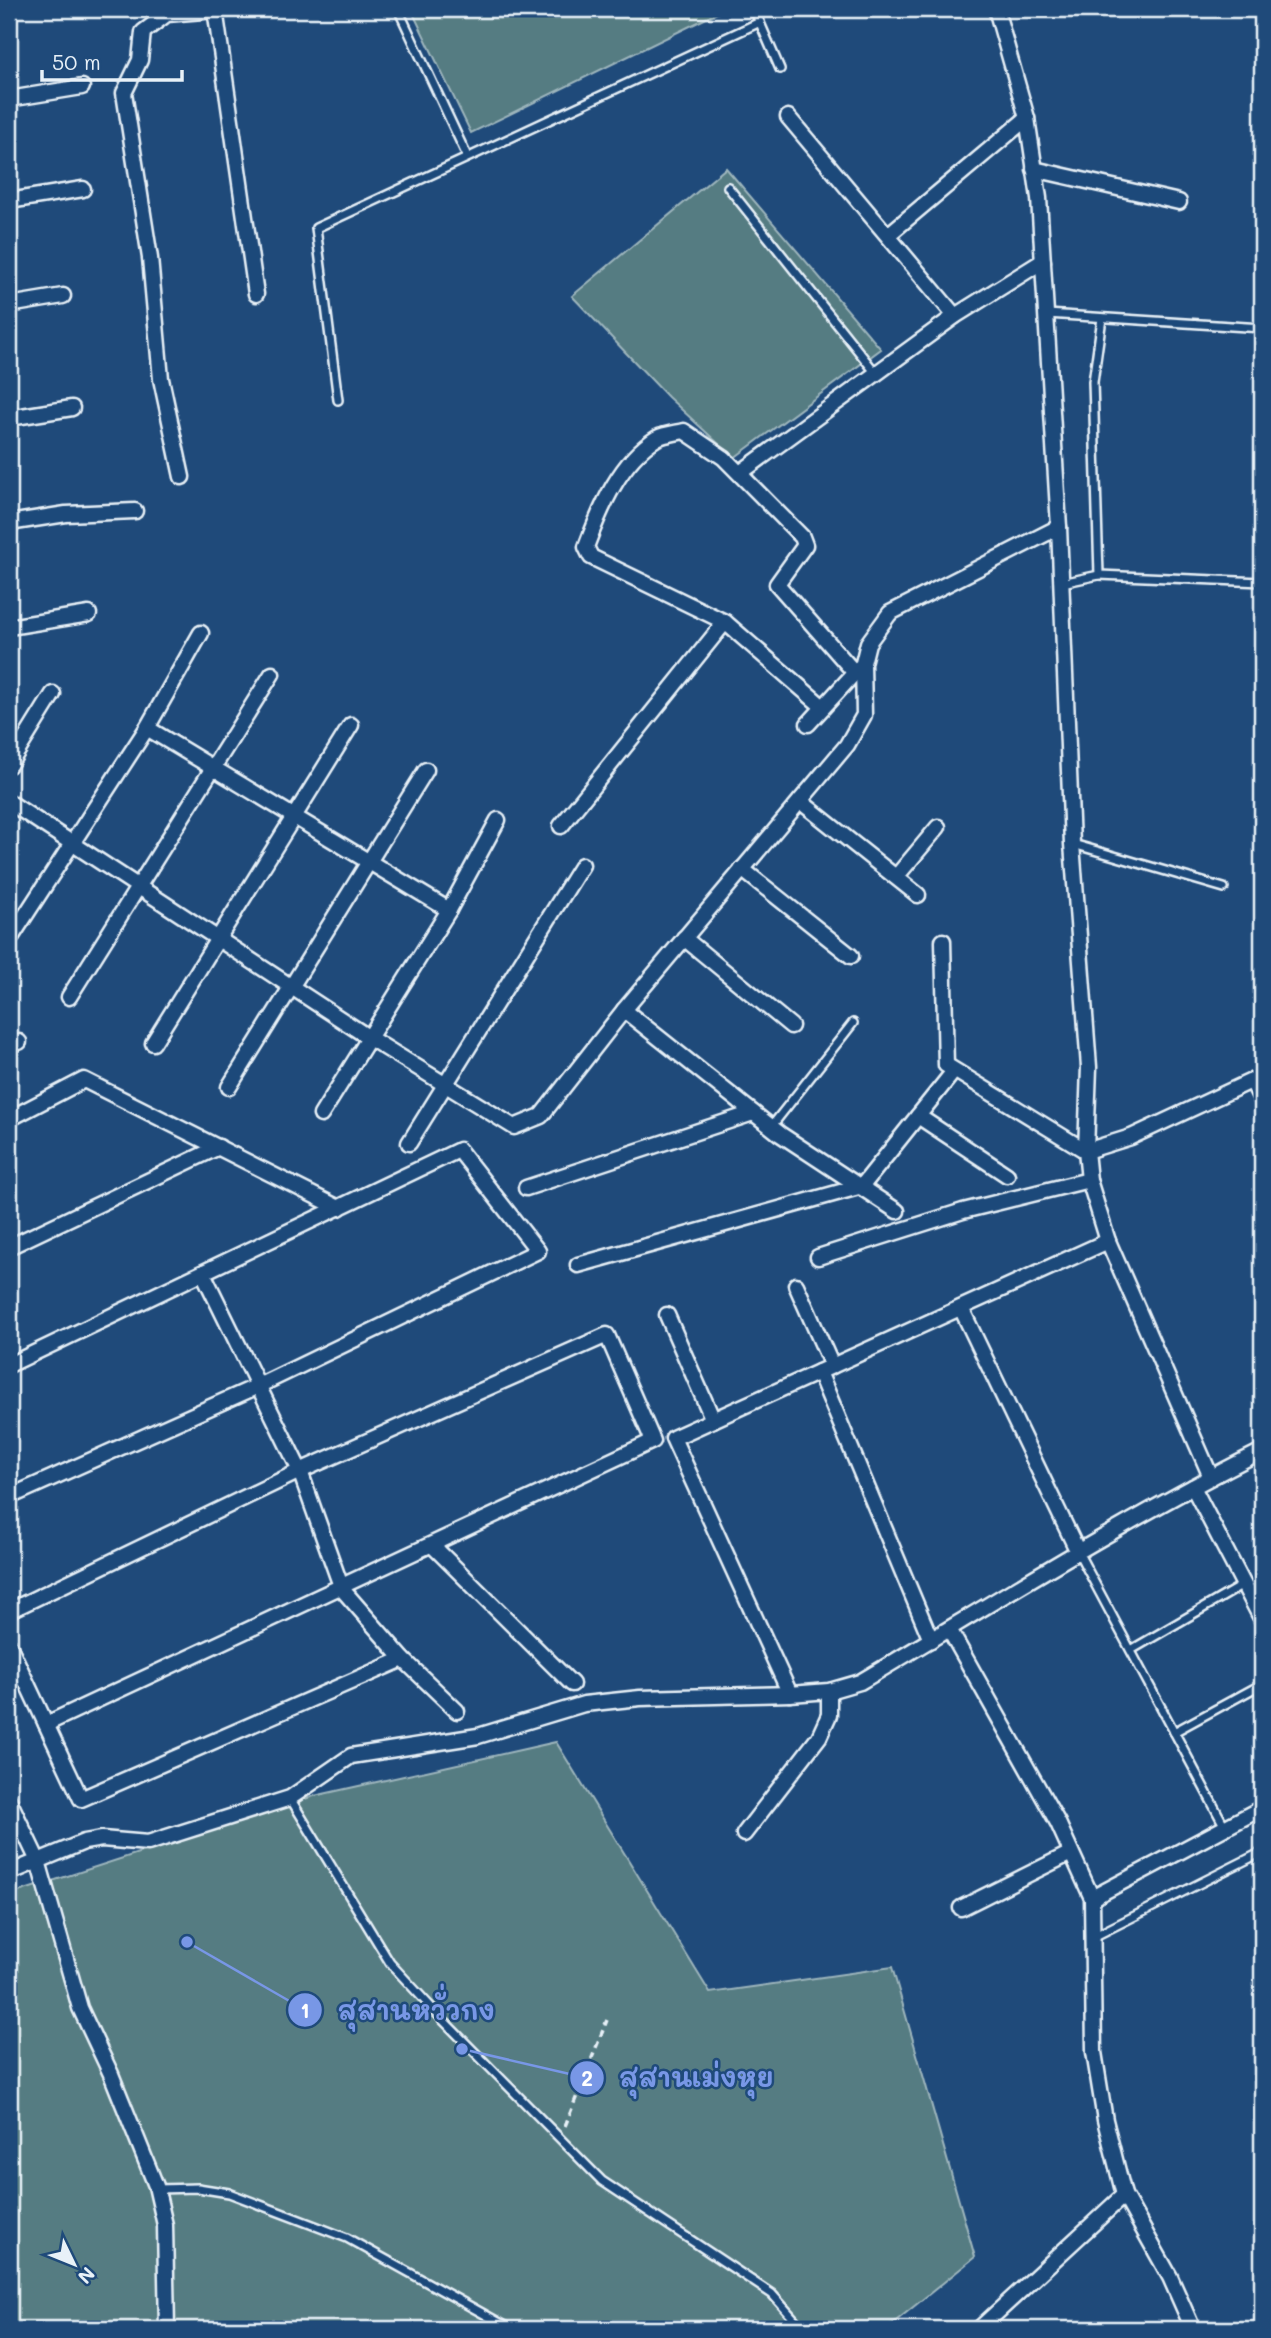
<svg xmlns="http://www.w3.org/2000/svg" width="1271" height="2338" viewBox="0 0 1271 2338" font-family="Mali,'Playpen Sans Thai',sans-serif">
<rect width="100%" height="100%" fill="#1f4a7a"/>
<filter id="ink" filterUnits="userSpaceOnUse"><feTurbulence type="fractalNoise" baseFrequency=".0143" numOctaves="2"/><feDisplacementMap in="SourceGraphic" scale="14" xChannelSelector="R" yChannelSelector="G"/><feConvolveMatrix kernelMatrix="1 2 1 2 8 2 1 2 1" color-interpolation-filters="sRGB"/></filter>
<g filter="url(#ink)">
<!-- green -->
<g fill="#557b82" stroke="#9eb6bd" stroke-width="2">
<path d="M411 9H720L721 11 471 133Z"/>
<path d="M726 168 881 349 734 458 668 397 572 296Z"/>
<path d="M556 1742 710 1993 892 1967 975 2257 886 2329H9V1895L314 1796Z"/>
</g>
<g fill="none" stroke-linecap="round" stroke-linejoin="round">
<defs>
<g id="lane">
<path d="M398 9 467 156"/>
<path d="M754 9 780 69"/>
<path d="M728 187 875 372"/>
<path d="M1047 314 1262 328"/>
<path d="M1102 318 1093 382 1099 575 1262 582"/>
<path d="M338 400 316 228 760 22"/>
<path d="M1062 583 1099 575"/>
<path d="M1073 844 1224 888"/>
<path d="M771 1127 853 1023"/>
<path d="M1078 1552 1225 1827"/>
<path d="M1131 1650 1243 1585"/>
<path d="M1174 1732 1262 1684"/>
<path d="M290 1798 390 1963 441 2018 602 2181 772 2294 803 2329"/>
<path d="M1095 1936 1262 1852"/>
<path d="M157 2189 198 2188 229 2193 347 2238 511 2329"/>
</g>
<g id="street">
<path d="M215 9 256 294"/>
<path d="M996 9 1027 118 1039 198 1059 527 1072 844 1089 1067 1086 1151 1089 1180 1108 1241 1211 1477"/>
<path d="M9 99 82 87"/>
<path d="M788 117 955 316"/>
<path d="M1034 169 1179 202"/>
<path d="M9 201 83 189"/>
<path d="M888 235 1027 118"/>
<path d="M9 305 63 296"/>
<path d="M9 418 72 408"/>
<path d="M740 473 955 316 1043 261"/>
<path d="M182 477 161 379 150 258 124 93 140 60 143 32 167 14 227 9"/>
<path d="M9 523 66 514 135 511"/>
<path d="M9 627 89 614"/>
<path d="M823 707 725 622 591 557 586 547C601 507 620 461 657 438 665 434 676 433 684 431L724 458 802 537 805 545 777 584 855 673"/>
<path d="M808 724 860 667"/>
<path d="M147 728 449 910"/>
<path d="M9 765 53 694"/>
<path d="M800 801 918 895"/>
<path d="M9 802 368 1037 514 1127 541 1116 624 1010 847 745 864 715 863 663 868 643 890 613 1059 527"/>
<path d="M561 826 725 622"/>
<path d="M742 869 851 956"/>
<path d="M896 877 938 827"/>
<path d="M12 936 147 728 201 633"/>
<path d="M684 938 791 1026"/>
<path d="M943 941 946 1065 1086 1151 1131 1137 1262 1076"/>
<path d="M69 997 272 674"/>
<path d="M624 1010 780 1134 897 1211"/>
<path d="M9 1043 19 1042"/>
<path d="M153 1043 351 725"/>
<path d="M1252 1081 1262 1101"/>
<path d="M229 1087 426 770"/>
<path d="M321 1115 449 910 498 820"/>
<path d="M918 1116 1007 1175"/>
<path d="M9 1119 84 1080 339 1208"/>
<path d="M409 1143 582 865"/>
<path d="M526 1188 753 1113"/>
<path d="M9 1247 219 1147"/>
<path d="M818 1257 963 1211 1089 1180"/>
<path d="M578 1265 862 1186 954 1071"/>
<path d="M203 1273 300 1471 342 1589 403 1659 457 1711"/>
<path d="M796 1285 832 1366"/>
<path d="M961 1308 1078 1552"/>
<path d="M667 1315 713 1420"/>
<path d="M9 1365 459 1150 538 1251 258 1386 9 1497"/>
<path d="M819 1372 931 1640"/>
<path d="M1193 1487 1262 1620"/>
<path d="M433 1546 572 1684"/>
<path d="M9 1611 300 1471 607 1335 653 1441 46 1724"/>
<path d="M949 1629 1058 1823 1092 1898 1094 2052 1105 2120 1124 2195 1170 2277 1193 2329"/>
<path d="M9 1645 81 1799 403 1659"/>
<path d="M790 1694 673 1438 1108 1241"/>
<path d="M9 1800 38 1861 80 2008 111 2074 156 2186 165 2225 167 2329"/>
<path d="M744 1834 819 1737 829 1715V1691"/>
<path d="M9 1873 84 1842 102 1839 148 1843 290 1798 351 1756 478 1736 584 1704 640 1698 790 1694 829 1691 860 1682C993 1603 1124 1520 1262 1451"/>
<path d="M1092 1898 1262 1808"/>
<path d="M961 1908 1071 1853"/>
<path d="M979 2329 1124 2195"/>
</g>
</defs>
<!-- lane casing -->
<use href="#lane" stroke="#e8f1f8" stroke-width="12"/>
<!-- street casing -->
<use href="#street" stroke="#e8f1f8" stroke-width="19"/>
<!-- path -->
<path stroke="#e8f1f8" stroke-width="3.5" stroke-dasharray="7 5" stroke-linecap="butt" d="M565 2126 607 2020"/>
<!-- lane -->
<use href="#lane" stroke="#1f4a7a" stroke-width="7"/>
<!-- street -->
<use href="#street" stroke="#1f4a7a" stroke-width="14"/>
</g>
</g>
<!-- callouts -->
<path fill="none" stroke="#7897e6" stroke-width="2.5" d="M187 1942L305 2010M462 2049L587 2078"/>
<g fill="#7897e6" stroke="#1f4a7a" stroke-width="2.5">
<circle cx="187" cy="1942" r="7"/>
<circle cx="462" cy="2049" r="7"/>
<circle cx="305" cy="2010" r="18"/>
<circle cx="587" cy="2078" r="18"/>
</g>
<g font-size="21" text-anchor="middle" font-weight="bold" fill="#fff">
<text x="305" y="2018">1</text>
<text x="587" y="2086">2</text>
</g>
<g font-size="26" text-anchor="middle" font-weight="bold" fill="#7897e6" stroke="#1f4a7a" stroke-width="5" stroke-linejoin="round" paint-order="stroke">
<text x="416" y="2020">สุสานหวั่วกง</text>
<text x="696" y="2087">สุสานเม่งหุย</text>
</g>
<!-- margin -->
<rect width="1271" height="2338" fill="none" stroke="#1f4a7a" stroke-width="35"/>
<rect x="18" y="18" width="1236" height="2303" fill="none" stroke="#e8f1f8" stroke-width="2.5" filter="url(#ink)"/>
<!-- north arrow -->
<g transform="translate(74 2264) rotate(133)" stroke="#1f4a7a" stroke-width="5" paint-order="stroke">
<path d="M0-5L12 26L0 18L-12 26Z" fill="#e8f1f8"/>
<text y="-10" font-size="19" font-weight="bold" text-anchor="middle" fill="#e8f1f8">N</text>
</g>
<!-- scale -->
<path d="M42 70v10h140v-10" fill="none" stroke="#e8f1f8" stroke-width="3.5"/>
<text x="52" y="70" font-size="21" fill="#e8f1f8" stroke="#1f4a7a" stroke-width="5" paint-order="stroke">50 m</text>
</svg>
